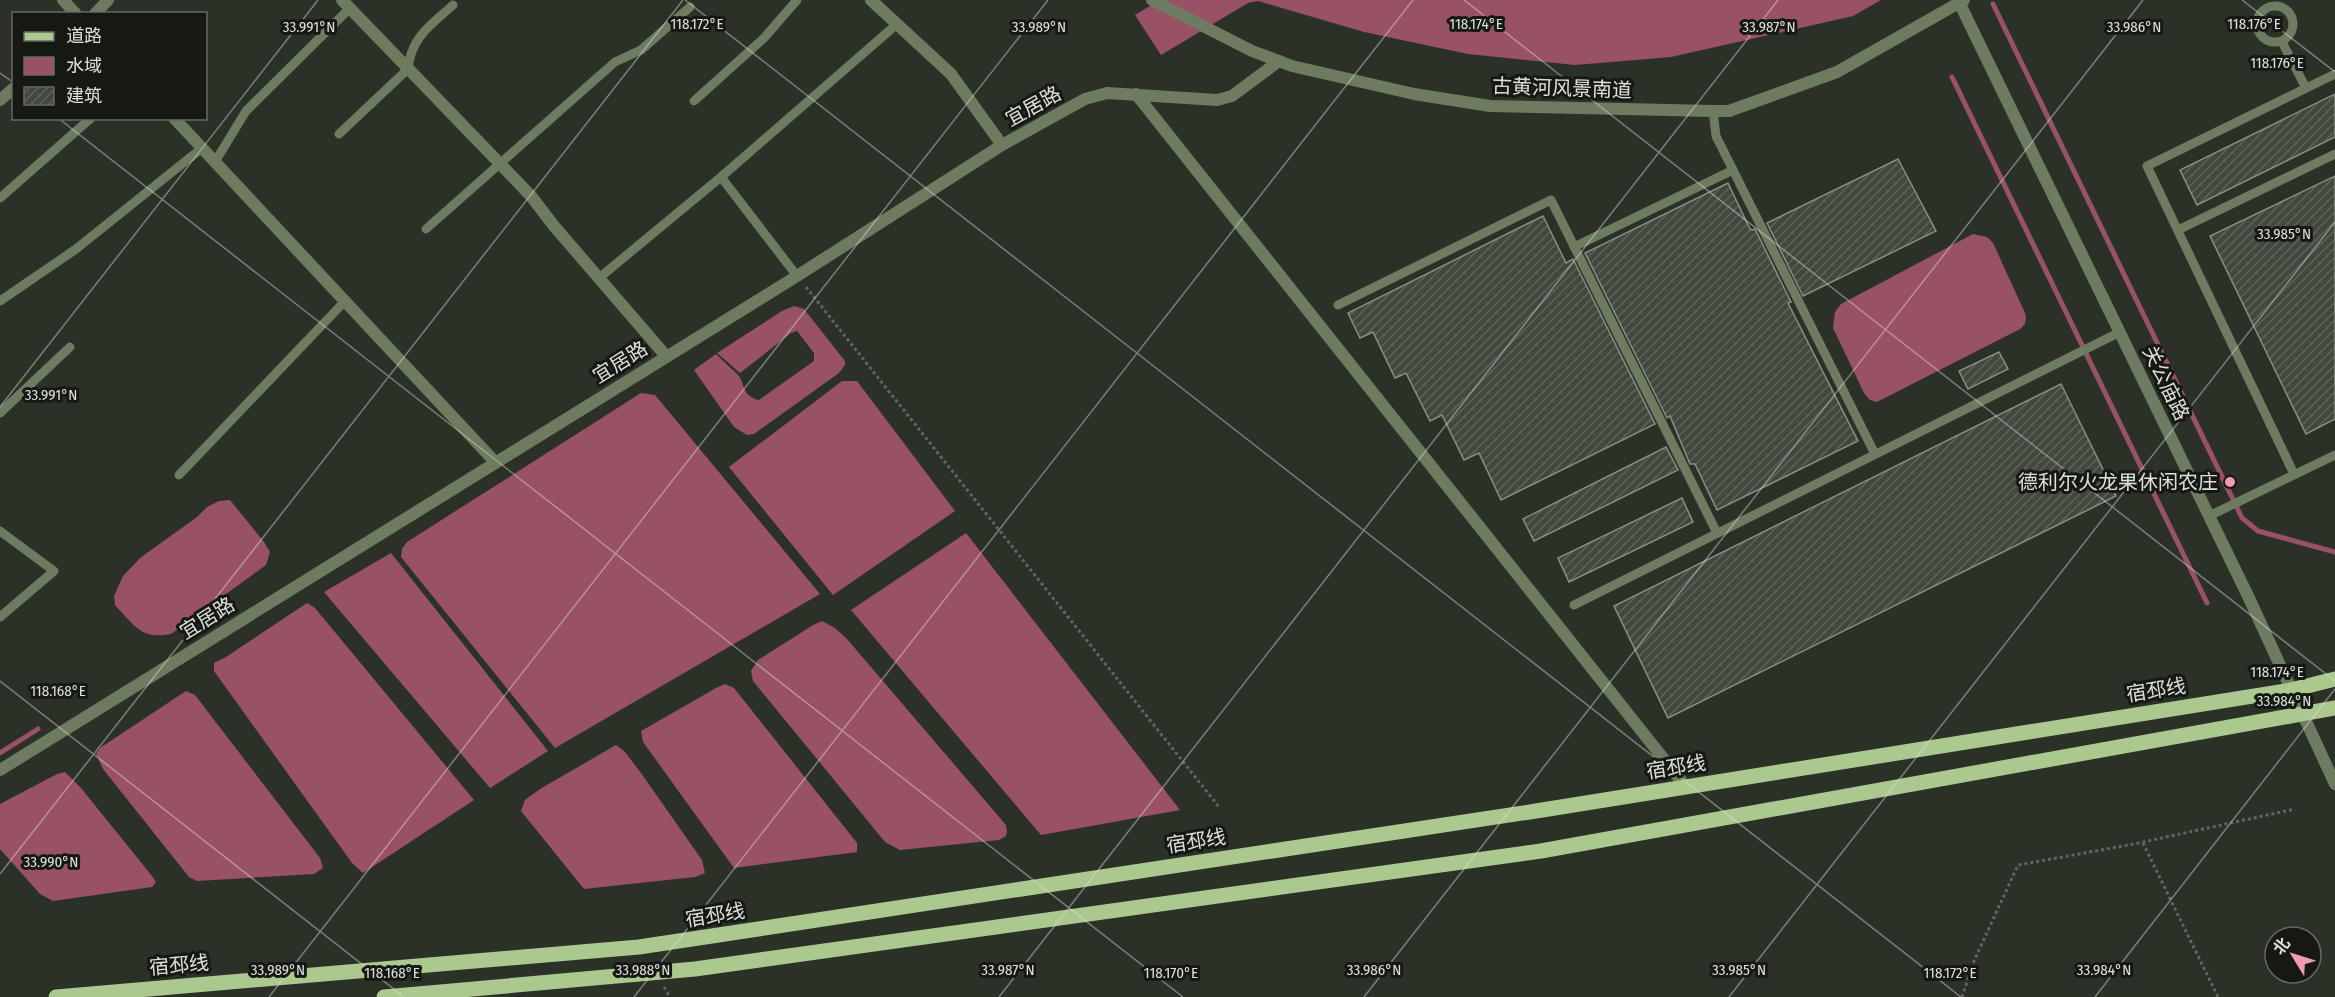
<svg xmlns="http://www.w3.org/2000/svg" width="2335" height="997" viewBox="0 0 2335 997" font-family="'Fira Sans Condensed','Noto Sans SC',sans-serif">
<defs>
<pattern id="building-hatch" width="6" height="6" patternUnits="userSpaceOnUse" patternTransform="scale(1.5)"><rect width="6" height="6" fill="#43483e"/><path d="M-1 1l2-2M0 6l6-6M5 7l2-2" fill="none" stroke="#5e6259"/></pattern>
</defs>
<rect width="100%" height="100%" fill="#2c3128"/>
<!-- water -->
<g fill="#995166">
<path d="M1160 0H1881L1853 16 1671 57 1575 65 1468 54 1364 32 1258 1 1248 3 1161 55 1135 15Z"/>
<path d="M1973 234 1987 237 1993 243 2025 313C2027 320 2026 324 2020 329L1877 402 1870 400 1864 393 1833 328 1835 312 1841 304Z"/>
<path d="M794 306 804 309 845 361V365L839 373 754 434 747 435 734 427 694 370 716 354C723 361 731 368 738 375 745 382 741 396 759 400L814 361V353L797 331 791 333 740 373 717 353 782 311Z"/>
<path d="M842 381H857L955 511 833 595 729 467Z"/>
<path d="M641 393 655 395 820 594 555 748 401 557 402 549 407 542Z"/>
<path d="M230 500 264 542 270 552 266 565 171 634C141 640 134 625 115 605L114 596 123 576 140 558 197 517 207 507 219 501Z"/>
<path d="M966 533 1180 810 1041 835 851 610Z"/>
<path d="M391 553 548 751 490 788 324 592Z"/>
<path d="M307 603 315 608 474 800 363 873 352 863 214 671V663L226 657Z"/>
<path d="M822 621 835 628 847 639 1006 825 1007 832 1006 836 999 840 900 850 885 842 753 681 751 671 758 660 813 625Z"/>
<path d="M725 684 734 688 857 843V852L734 868 643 742 641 731 716 688Z"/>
<path d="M186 691 195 695 320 858 323 868 314 874 197 881 189 877 103 769 96 754 100 748Z"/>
<path d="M616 745 625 752 641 773 702 860 705 873 695 877 584 889 521 811 525 800 540 789Z"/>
<path d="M65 772 81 788 152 876 156 882 152 887 53 901 40 894 0 849V804L57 774Z"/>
</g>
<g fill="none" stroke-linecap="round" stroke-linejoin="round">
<!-- stream -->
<g stroke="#995166" stroke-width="5">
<path d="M1993 4 2242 518 2258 531 2335 552"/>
<path d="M1952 77 2207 603"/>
<path d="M0 753 38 729"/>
</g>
</g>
<!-- building -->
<g fill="url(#building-hatch)" stroke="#898f84" stroke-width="1.5">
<path d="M2335 94V137L2197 205 2180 170Z"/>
<path d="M1898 159 1936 231 1803 296 1767 223Z"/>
<path d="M2335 176V419L2306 434 2210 236Z"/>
<path d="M1728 183 1750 229 1752 230 1755 229 1791 302 1788 303 1858 441 1717 510 1695 464H1690L1670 416 1667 418 1585 253Z"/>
<path d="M1543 216 1566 263 1573 259 1655 424 1501 500 1479 453 1464 460 1442 415 1430 421 1406 373 1395 378 1373 332 1360 338 1348 313Z"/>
<path d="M1999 352 2008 369 1968 389 1959 371Z"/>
<path d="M2061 384 2116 496 1668 718 1614 606Z"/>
<path d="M1666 447 1678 470 1534 541 1523 519Z"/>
<path d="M1682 498 1693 522 1569 582 1558 558Z"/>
</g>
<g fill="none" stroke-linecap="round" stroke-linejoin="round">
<!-- path -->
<g stroke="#62665e" stroke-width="3" stroke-dasharray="3 3" stroke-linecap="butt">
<path d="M806 287 1219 807"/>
<path d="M2143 843 2218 997"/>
<path d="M664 987 670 997"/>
<path d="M1962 997 1974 961 2018 865 2134 844 2295 809"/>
</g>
<!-- lane -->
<g stroke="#6d7c60" stroke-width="9">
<circle cx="2275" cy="24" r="18"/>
<path d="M2282 42 2306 88"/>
<path d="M694 101 764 38 797 0"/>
<path d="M1713 111 1716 136 1875 454"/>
<path d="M339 134 408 69C411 37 431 25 453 5"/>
<path d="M215 162 246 111 350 8"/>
<path d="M721 177 797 276"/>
<path d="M0 198 91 118"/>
<path d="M426 229 615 62 641 50 690 7"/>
<path d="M2178 230 2335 154"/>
<path d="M1574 247 1733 170"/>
<path d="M599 278 721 177 897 24"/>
<path d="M0 301 76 249 202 148"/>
<path d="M1338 305 1551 200 1717 533"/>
<path d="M0 413 70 347"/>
<path d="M2294 474 2147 166 2335 74"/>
<path d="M179 475 345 301"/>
<path d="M2209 516 2335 455"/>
<path d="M0 531 54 571 0 617"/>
<path d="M1574 605 2120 332"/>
</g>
<!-- street -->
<g stroke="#6d7c60" stroke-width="12">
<path d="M63 0 76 14"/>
<path d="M342 0 531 196 554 226 666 356"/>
<path d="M871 0 951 74 1002 145"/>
<path d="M1152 0 1252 51 1292 66 1414 94 1490 106 1713 111H1729L1837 72 1964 0"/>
<path d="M1958 0 2249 598 2335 784"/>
<path d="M95 14 108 0"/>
<path d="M1136 94 1686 787"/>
<path d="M0 100 14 88"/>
<path d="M174 118 495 462"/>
<path d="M0 770 797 276 1002 145 1085 99 1107 93 1217 100 1232 96 1279 61"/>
</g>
<!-- primary -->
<g stroke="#abc88f" stroke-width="15">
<path d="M56 997 639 947 1536 811 2291 690 2335 679"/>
<path d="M384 997 695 969 1541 851 2335 708"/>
</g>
</g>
<!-- ticks -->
<path fill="none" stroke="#dde0da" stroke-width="1.5" stroke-opacity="0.45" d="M685 0 1961 997M1464 0 2335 681M2242 0 2335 72M0 73 14 83M58 118 1183 997M0 407 318 0M0 681 404 997M0 874 683 0M269 997 1048 0M634 997 1413 0M999 997 1778 0M1364 997 2143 0M1729 997 2335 222M2095 997 2335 689"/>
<!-- markers -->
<circle fill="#f19ab1" stroke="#161814" stroke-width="2" cx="2230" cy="482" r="6"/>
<g text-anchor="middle" stroke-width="6" stroke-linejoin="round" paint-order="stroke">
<!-- street labels -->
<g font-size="20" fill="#dde0da" stroke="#161814">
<text transform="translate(1562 88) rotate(2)" y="7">古黄河风景南道</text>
<text transform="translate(1033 106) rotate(-29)" y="7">宜居路</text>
<text transform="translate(620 362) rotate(-32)" y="7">宜居路</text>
<text transform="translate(2166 383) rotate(64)" y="7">关公庙路</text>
<text transform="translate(207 618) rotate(-32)" y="7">宜居路</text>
<text transform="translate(2156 690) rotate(-9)" y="7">宿邳线</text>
<text transform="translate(1676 767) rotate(-9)" y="7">宿邳线</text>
<text transform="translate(1196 841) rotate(-9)" y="7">宿邳线</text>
<text transform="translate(715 915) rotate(-9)" y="7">宿邳线</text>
<text transform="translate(179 965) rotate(-5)" y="7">宿邳线</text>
</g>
<!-- poi labels -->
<g font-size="20" fill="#dde0da" stroke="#161814" text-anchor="end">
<text x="2218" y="489">德利尔火龙果休闲农庄</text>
</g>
</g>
<g font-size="15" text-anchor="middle" fill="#dde0da" stroke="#161814" stroke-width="6" stroke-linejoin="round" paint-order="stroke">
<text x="697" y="29">118.172°E</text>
<text x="1476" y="29">118.174°E</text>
<text x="2254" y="29">118.176°E</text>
<text x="309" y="32">33.991°N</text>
<text x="1039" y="32">33.989°N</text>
<text x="1769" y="32">33.987°N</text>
<text x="2134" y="32">33.986°N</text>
<text x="2277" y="68">118.176°E</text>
<text x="2284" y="239">33.985°N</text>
<text x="51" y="400">33.991°N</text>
<text x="2277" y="677">118.174°E</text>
<text x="58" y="696">118.168°E</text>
<text x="2284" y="706">33.984°N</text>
<text x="51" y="867">33.990°N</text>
<text x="278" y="975">33.989°N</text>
<text x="643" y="975">33.988°N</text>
<text x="1008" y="975">33.987°N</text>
<text x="1374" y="975">33.986°N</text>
<text x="1739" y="975">33.985°N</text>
<text x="2104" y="975">33.984°N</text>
<text x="392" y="978">118.168°E</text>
<text x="1171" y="978">118.170°E</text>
<text x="1950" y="978">118.172°E</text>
</g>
<!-- legend -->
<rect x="12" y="12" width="195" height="108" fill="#161814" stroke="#666863" stroke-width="1.5"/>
<rect x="24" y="32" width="30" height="9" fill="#abc88f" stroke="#666863" stroke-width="1.5"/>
<text x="66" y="42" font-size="18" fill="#dde0da">道路</text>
<rect x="24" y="57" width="30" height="18" fill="#995166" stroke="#666863" stroke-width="1.5"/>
<text x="66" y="72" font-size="18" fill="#dde0da">水域</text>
<rect x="24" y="87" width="30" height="18" fill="url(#building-hatch)" stroke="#666863" stroke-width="1.5"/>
<text x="66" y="102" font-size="18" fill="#dde0da">建筑</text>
<!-- north arrow -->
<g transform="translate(2293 955) rotate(308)"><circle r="28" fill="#161814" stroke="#666863" stroke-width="1.5"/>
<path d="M0-4.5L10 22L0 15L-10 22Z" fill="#f19ab1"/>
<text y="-9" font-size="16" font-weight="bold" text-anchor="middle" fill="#dde0da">北</text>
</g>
</svg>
